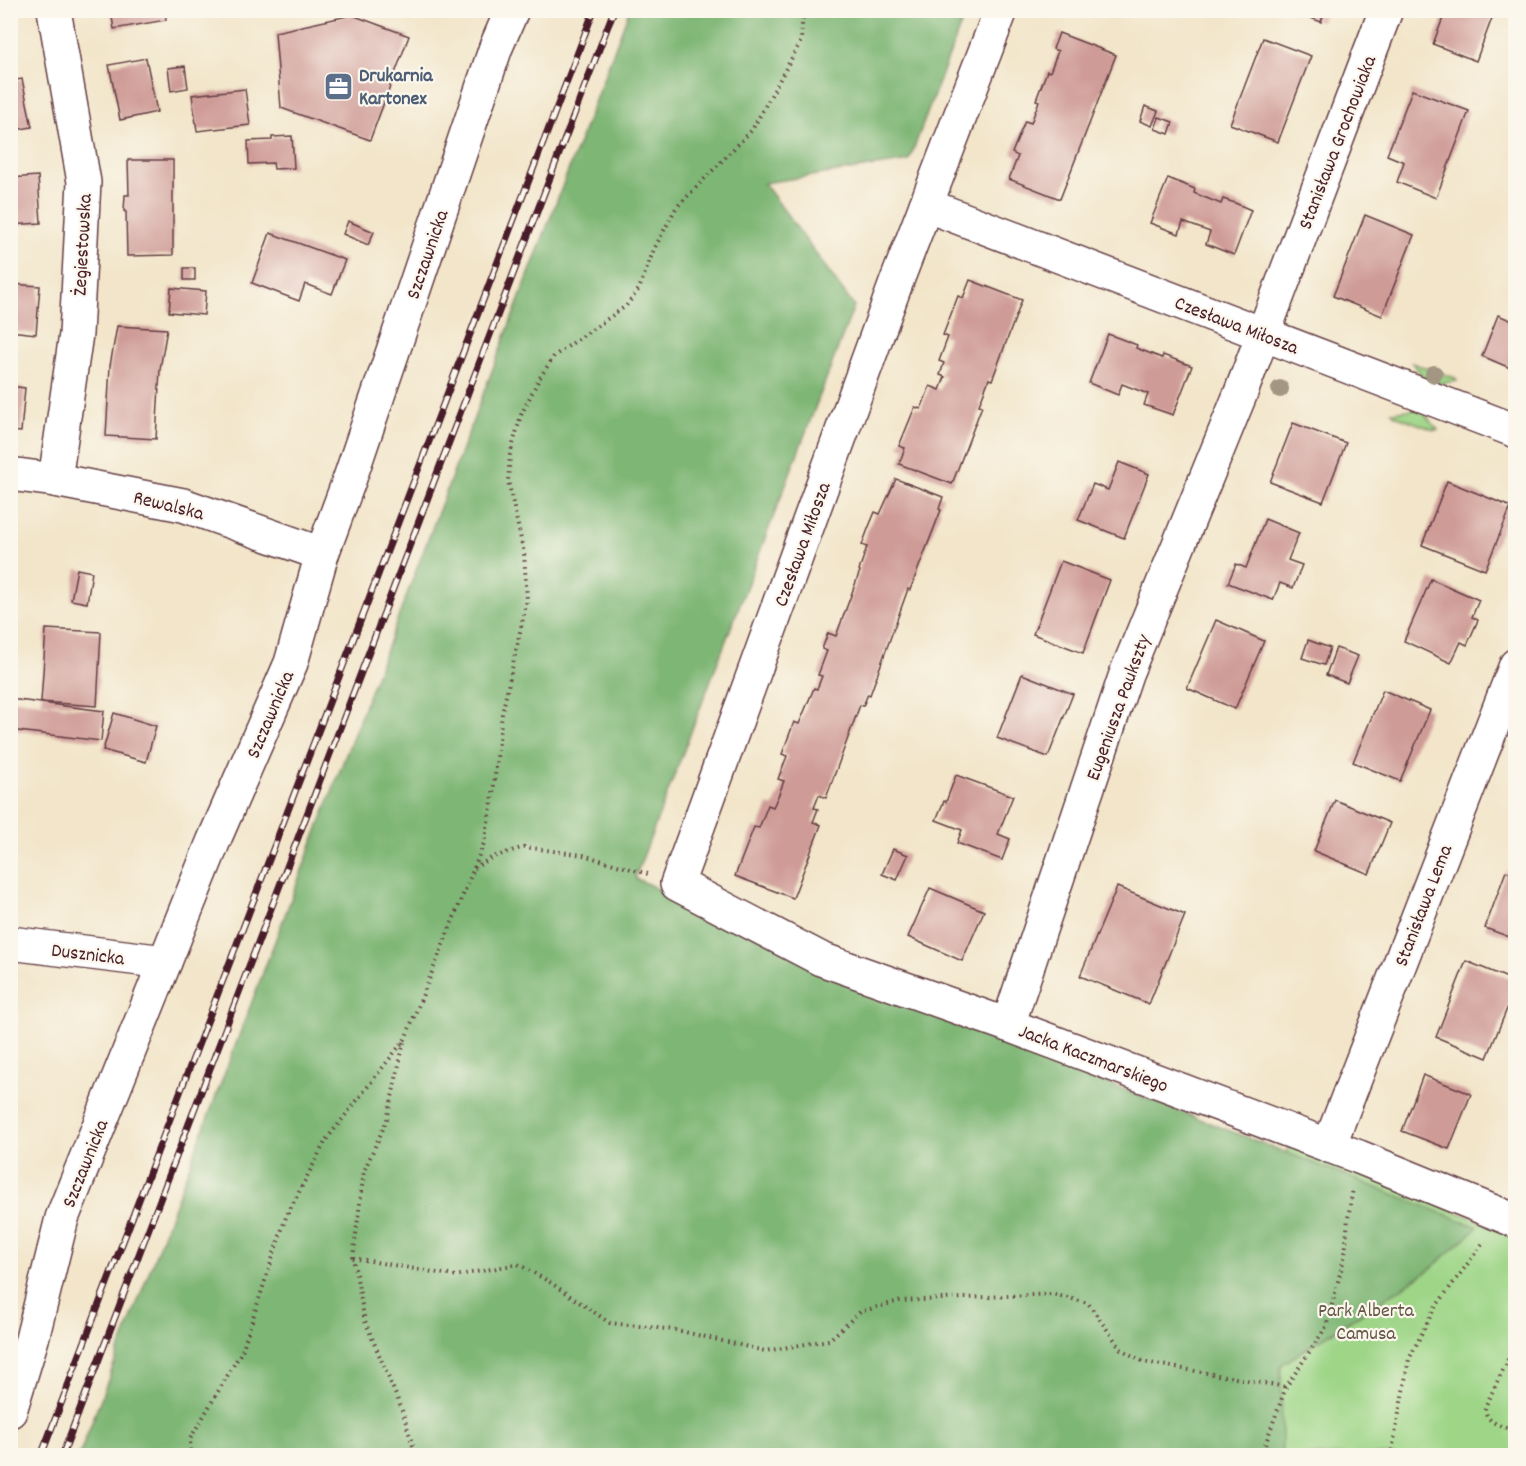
<svg xmlns="http://www.w3.org/2000/svg" width="1526" height="1466" viewBox="0 0 1526 1466" font-family="Dekko,sans-serif">
<rect width="100%" height="100%" fill="#fbf7ec"/>
<filter id="ink" filterUnits="userSpaceOnUse"><feTurbulence type="fractalNoise" baseFrequency=".0167" numOctaves="2"/><feDisplacementMap in="SourceGraphic" scale="12" xChannelSelector="R" yChannelSelector="G"/><feConvolveMatrix kernelMatrix="1 2 1 2 8 2 1 2 1" color-interpolation-filters="sRGB"/></filter>
<filter id="wash" filterUnits="userSpaceOnUse"><feTurbulence type="fractalNoise" baseFrequency=".008" numOctaves="4" result="noise"/><feDisplacementMap in="SourceGraphic" scale="24" xChannelSelector="R" yChannelSelector="G"/><feGaussianBlur stdDeviation="1.35" result="paint"/><feColorMatrix in="noise" values="0 0 0 0 0 0 0 0 0 0 0 0 0 0 0 0 0 1.4 0 .05"/><feComposite in="paint" operator="in"/></filter>
<g filter="url(#wash)">
<rect width="100%" height="100%" fill="#f2e5c9"/>
<!-- green -->
<g fill="#9ed587" stroke="#747a59" stroke-width="1.5">
<path d="M1412 363 1455 378 1457 381C1427 385 1431 387 1412 363Z"/>
<path d="M1417 409 1421 410 1438 430H1434L1395 415 1392 412Z"/>
<path d="M1289 1145 1515 1235V1455L1170 1456Z"/>
</g>
<!-- forest -->
<path fill="#7eb674" stroke="#646a50" stroke-width="1.5" d="M629 11H966L909 161 764 183 854 306 635 878 888 998 1478 1227 1428 1271 1281 1365 1282 1455 79 1456Z"/>
<g id="blocks">
<!-- building -->
<g fill="#cf9b97">
<path d="M115 10H165L166 20 114 29 111 12Z"/>
<path d="M1291 10H1325L1321 22Z"/>
<path d="M1446 10H1495L1476 61 1433 44Z"/>
<path d="M352 15 409 36 370 140 281 108 275 32Z"/>
<path d="M1059 33 1116 55 1060 199 1009 179 1018 156 1012 153 1025 121 1031 123 1039 101 1036 100 1047 71 1050 72 1058 51 1053 49Z"/>
<path d="M1263 38 1311 56 1278 142 1230 124Z"/>
<path d="M146 58 157 112 120 120 109 65Z"/>
<path d="M185 66 188 88 171 91 168 68Z"/>
<path d="M22 79 32 127 10 131V81Z"/>
<path d="M245 89 250 125 197 131 192 95Z"/>
<path d="M1412 90 1469 111 1436 198 1397 182 1404 162 1387 155Z"/>
<path d="M1145 106 1158 111 1152 126 1140 121Z"/>
<path d="M1159 117 1173 122 1169 134 1155 129Z"/>
<path d="M292 136 294 168 274 169 273 163 249 164 248 141 272 140V137Z"/>
<path d="M128 160H173V255L127 256 126 212 124 211 125 195H129Z"/>
<path d="M38 176 41 223 10 225V178Z"/>
<path d="M1168 178 1195 189 1194 193 1221 204 1223 199 1235 203 1251 210 1234 255 1206 244 1210 232 1183 222 1179 234 1150 223Z"/>
<path d="M1365 215 1414 235 1382 316 1333 296Z"/>
<path d="M348 221 374 232 368 245 343 234Z"/>
<path d="M270 233 345 260 332 294 305 284 299 301 252 283Z"/>
<rect x="184" y="268" width="11" height="12"/>
<path d="M970 280 1022 300 992 380 989 379 979 405 982 406 952 484 899 464 905 448 899 446 915 407 921 409 930 386 940 390 945 377 940 375 944 363 939 361 948 337 943 335 958 296 963 298Z"/>
<path d="M10 284 40 286 36 334 10 331Z"/>
<path d="M171 288 206 291 204 315 169 312Z"/>
<path d="M1498 315 1515 322V370L1482 356Z"/>
<path d="M117 326 167 329 160 369 156 439 106 436 110 366Z"/>
<path d="M1108 334 1137 345 1136 348 1162 358 1163 355 1192 366 1173 415 1144 405 1148 394 1122 384 1118 395 1089 383Z"/>
<path d="M10 386 25 388 21 432 10 431Z"/>
<path d="M1293 423 1346 443 1323 502 1270 482Z"/>
<path d="M1119 462 1149 474 1124 538 1078 520 1093 484 1108 490Z"/>
<path d="M896 479 943 497 939 509 941 510 910 590 908 589 870 695 868 694 863 706 860 705 826 798 819 795 814 808 818 809 813 822 821 825 793 898 735 876 754 827 759 828 768 805 773 807 779 794 784 781 778 779 787 756 782 754 794 722 799 724 814 688 817 689 822 676 818 675 827 651 822 649 828 633 836 636 860 571 859 570 867 547 862 545 868 529 875 512 880 514Z"/>
<path d="M1447 481 1511 507 1485 570 1422 545Z"/>
<path d="M1265 519 1299 533 1288 560 1302 565 1293 588 1280 583 1273 600 1228 583 1236 564 1246 568Z"/>
<path d="M1061 561 1110 580 1083 653 1033 634Z"/>
<path d="M77 569 92 572 87 603 71 600Z"/>
<path d="M1431 579 1479 600 1472 617 1478 620 1467 645 1461 642 1451 663 1404 641Z"/>
<path d="M1216 620 1264 641 1235 709 1187 688Z"/>
<path d="M46 629 101 632 97 706 41 702Z"/>
<path d="M1308 640 1330 648 1324 665 1302 658Z"/>
<path d="M1336 648 1358 656 1347 683 1326 675Z"/>
<path d="M1022 674 1073 694 1048 757 997 738Z"/>
<path d="M1383 690 1430 710 1400 781 1353 762Z"/>
<path d="M10 699 104 711 101 741 10 730Z"/>
<path d="M114 713 156 726 146 762 103 750Z"/>
<path d="M956 775 1013 796 998 834 1010 839 1002 860 957 843 962 830 936 820 944 801 946 802Z"/>
<path d="M1335 800 1390 823 1369 874 1314 851Z"/>
<path d="M893 849 908 855 897 880 882 874Z"/>
<path d="M1506 871 1515 875V939L1485 928Z"/>
<path d="M1117 887 1185 915 1149 1004 1080 976Z"/>
<path d="M930 888 984 911 962 961 908 937Z"/>
<path d="M1466 961 1515 981V989L1487 1058 1436 1037Z"/>
<path d="M1423 1075 1471 1094 1449 1149 1402 1131Z"/>
</g>
</g>
</g>
<g filter="url(#ink)">
<use href="#blocks" fill-opacity="0" stroke="#633d43" stroke-width="1.5"/>
<g fill="none" stroke-linecap="round" stroke-linejoin="round">
<defs>
<g id="street">
<path d="M54 10 84 182 76 334 55 480"/>
<path d="M1001 10 896 283 677 884 821 959 1008 1025 1359 1157 1516 1221"/>
<path d="M926 205 1516 431"/>
<path d="M10 474 55 480 183 505 322 554"/>
<path d="M10 943 165 962"/>
<path d="M1008 1025 1126 674 1240 395 1386 10"/>
<path d="M1329 1146 1516 665"/>
<path d="M10 1411 32 1339 62 1218 214 840 291 663 322 554 350 478 496 47 512 10"/>
</g>
</defs>
<!-- street casing -->
<use href="#street" stroke="#633d43" stroke-width="36"/>
<!-- path -->
<g stroke="#633d43" stroke-width="4" stroke-dasharray="1.5 4.5" stroke-linecap="butt">
<path d="M474 868 493 857 524 847 583 855 648 874"/>
<path d="M404 1042 387 1120 364 1171 353 1258 365 1321 402 1410 416 1456"/>
<path d="M353 1258 455 1276 518 1264 551 1283 610 1323 676 1330 765 1351 829 1340 860 1312 899 1301 1052 1294 1088 1303 1121 1349 1144 1362 1286 1387"/>
<path d="M1516 1343 1485 1407C1485 1424 1503 1426 1516 1431"/>
<path d="M191 1456 190 1439 242 1351 286 1217 326 1140 405 1039 484 843 492 802 502 714 527 600 524 553 508 481 510 455 521 415 539 379 554 356 626 306 639 289 654 249 676 208 752 130 801 41 803 10"/>
<path d="M1261 1456 1286 1387 1326 1327 1345 1255 1348 1218 1353 1188"/>
<path d="M1391 1456 1409 1359 1434 1309 1483 1243"/>
</g>
<!-- street -->
<use href="#street" stroke="#fff" stroke-width="33"/>
<defs>
<g id="rail">
<path d="M41 1456 594 10"/>
<path d="M62 1456 614 10"/>
</g>
</defs>
<!-- rail casing -->
<use href="#rail" stroke="#4a1f2b" stroke-width="7"/>
<!-- rail -->
<use href="#rail" stroke="#fbf7ec" stroke-width="4.5" stroke-dasharray="14" stroke-linecap="butt"/>
</g>
<!-- trees -->
<g fill="#a39682">
<circle cx="1434" cy="374" r="9"/>
<circle cx="1280" cy="389" r="9"/>
</g>
</g>
<!-- icons -->
<defs>
<symbol id="office-square" viewBox="-11 -11 22 22"><rect x="-9" y="-9" width="18" height="18" rx="4" fill="#5c6f8a" stroke="#fbf7ec"/><path d="M-6-3h4V-5.5h4V-3h4V5H-6ZM-1-4.5V-3h2v-1.5ZM-6 0V1H6V0Z" fill="#fff"/></symbol>
</defs>
<g fill-rule="evenodd">
<use href="#office-square" x="322" y="70" width="33" height="33"/>
</g>
<g text-anchor="middle" stroke-width="4.5" stroke-linejoin="round" paint-order="stroke">
<!-- service labels -->
<g font-size="20" font-weight="bold" fill="#4e5e75" stroke="#fbf7ec" text-anchor="start">
<text x="359" y="81">Drukarnia<tspan x="359" dy="23">Kartonex</tspan></text>
</g>
<!-- street labels -->
<g font-size="20" fill="#4a1f2b" stroke="#fbf7ec">
<text transform="translate(1336 142) rotate(-69)" y="7">Stanisława Grochowiaka</text>
<text transform="translate(81 245) rotate(-87)" y="7">Żegiestowska</text>
<text transform="translate(426 254) rotate(-71)" y="7">Szczawnicka</text>
<text transform="translate(1237 324) rotate(21)" y="7">Czesława Miłosza</text>
<text transform="translate(169 504) rotate(14)" y="7">Rewalska</text>
<text transform="translate(801 544) rotate(-70)" y="7">Czesława Miłosza</text>
<text transform="translate(1117 707) rotate(-70)" y="7">Eugeniusza Paukszty</text>
<text transform="translate(269 714) rotate(-67)" y="7">Szczawnicka</text>
<text transform="translate(1422 905) rotate(-69)" y="7">Stanisława Lema</text>
<text transform="translate(88 953) rotate(7)" y="7">Dusznicka</text>
<text transform="translate(1094 1057) rotate(21)" y="7">Jacka Kaczmarskiego</text>
<text transform="translate(84 1163) rotate(-68)" y="7">Szczawnicka</text>
</g>
<!-- park labels -->
<g font-size="20" fill="#635647" stroke="#fbf7ec">
<text x="1366" y="1316">Park Alberta<tspan x="1366" dy="23">Camusa</tspan></text>
</g>
</g>
<!-- margin -->
<rect width="1526" height="1466" fill="none" stroke="#fbf7ec" stroke-width="36"/>
</svg>
